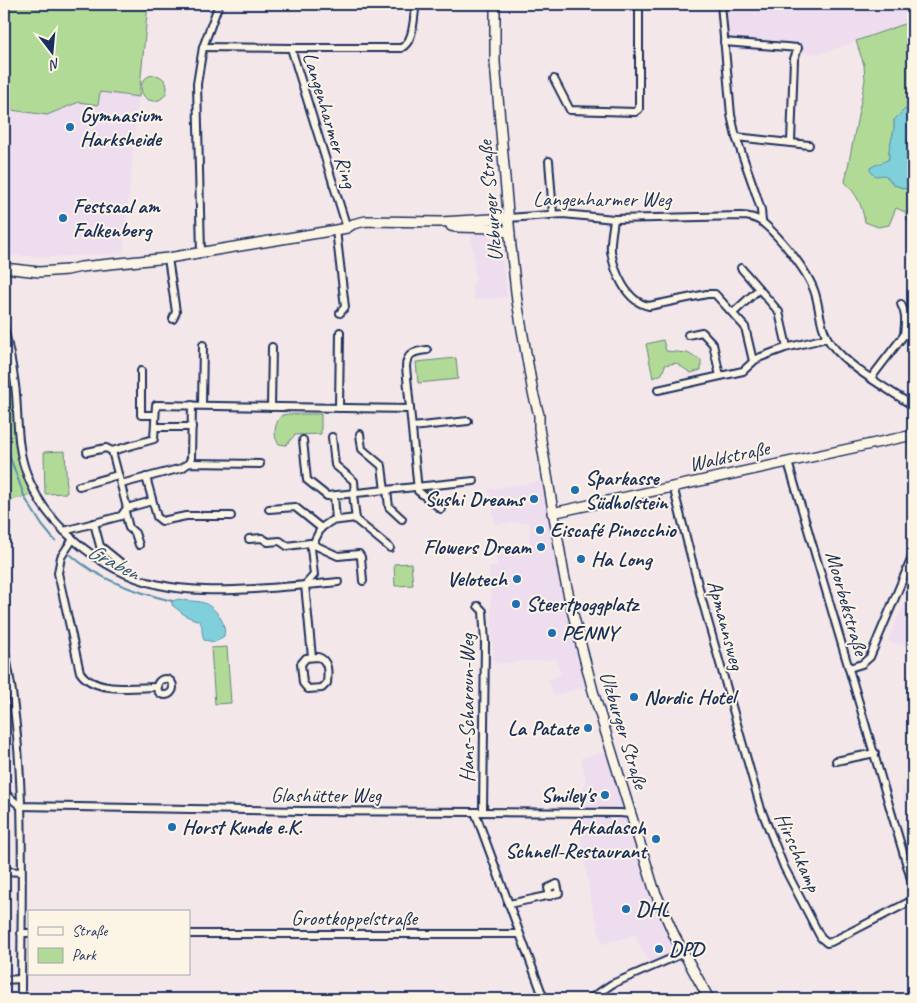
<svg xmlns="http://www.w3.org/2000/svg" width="917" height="1003" viewBox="0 0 917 1003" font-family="Caveat,sans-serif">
<rect width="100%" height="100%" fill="#f4e7ea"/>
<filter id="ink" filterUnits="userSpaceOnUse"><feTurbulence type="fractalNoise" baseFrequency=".02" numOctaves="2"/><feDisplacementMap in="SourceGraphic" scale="10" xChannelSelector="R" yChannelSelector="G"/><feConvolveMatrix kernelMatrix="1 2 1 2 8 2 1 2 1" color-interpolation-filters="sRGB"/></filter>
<g filter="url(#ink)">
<!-- built -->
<g fill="#ede">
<path d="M148 4 123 253 97 255 49 257 4 255V74Z"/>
<path d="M715 4H913V21L820 54 720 49Z"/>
<path d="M471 235H486L500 243 507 297 474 300 472 286 476 280Z"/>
<path d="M542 481 561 570 593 684 553 696 548 679 561 675 556 659 494 664 489 567H497L496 551 530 549 529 522 495 524 489 489Z"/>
<path d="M912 586H913V648L887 641Z"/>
<path d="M606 751 653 893 680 951 650 965 635 935 602 944 591 902 577 811 586 779 581 758Z"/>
<path d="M901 788 913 790V839Z"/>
</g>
<!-- green -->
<g fill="#b2da97" stroke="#66847a">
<path d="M4 4H148L139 97 100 92 98 105 79 102 47 115 4 109Z"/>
<path d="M913 21V153L908 151V141L911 128 894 120C896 135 887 146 889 159 883 163 877 164 870 168L880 174H885L894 185 906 189 913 198V242L905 212 896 208 889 225 878 227 865 222C861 203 858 196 845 182L865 80 864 65 856 41Z"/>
<circle cx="154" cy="88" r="13"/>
<path d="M663 340 666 351 687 353 701 360V370L691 373 676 363 665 365 662 374 653 378 646 344Z"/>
<path d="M4 341 12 382 16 439 34 494 4 502Z"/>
<path d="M456 358 458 379 418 383 416 362Z"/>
<path d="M290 414H321V434L295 435 286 445 279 444C272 436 275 422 282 415Z"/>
<path d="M65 451 67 493 45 494 44 452Z"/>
<path d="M411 563 413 585 395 586 394 564Z"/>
<path d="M227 647 231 703 215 704 211 648Z"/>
</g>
<!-- water -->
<g fill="#80d0db" stroke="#5890a9">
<path d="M905 109 910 113 911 128 908 141V150L913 153V198L906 189 894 185 885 175 875 176 870 171V168C876 164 883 163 889 159 887 145 896 135 894 120Z"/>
<path d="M179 599C187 602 196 600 204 603 216 608 227 623 224 636L215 642 204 640 202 632V626L199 621 186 616 172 605V601Z"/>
</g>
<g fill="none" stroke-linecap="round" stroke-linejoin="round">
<!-- stream -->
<g stroke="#5890a9" stroke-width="2">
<path d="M4 441 25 498 42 525 55 541"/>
<path d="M71 555C99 580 136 592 172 601"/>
</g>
<defs>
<g id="street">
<path d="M721 4 731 115 736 137 756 194 761 210 762 222"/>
<path d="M724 42 798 48 794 59 791 142"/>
<path d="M203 47 291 48 347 228"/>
<path d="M291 48H401C415 41 413 17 416 4"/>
<path d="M554 79 570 110 635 112 639 109V4"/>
<path d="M736 137 809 145"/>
<path d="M549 161 553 214"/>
<path d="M508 218 563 214 614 219 741 216C748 216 756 218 762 222 780 237 808 271 815 293 820 309 820 329 831 344 850 369 887 388 913 406"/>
<path d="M614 219C613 229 610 241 611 251 614 271 626 302 649 306L707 294H715L745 327 753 361"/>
<path d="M336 230 345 307 340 313"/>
<path d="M201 253 197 84 203 47 219 4"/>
<path d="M168 258 176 312 173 319"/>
<path d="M741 268 779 312 787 347"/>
<path d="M901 304C907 315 905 323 904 335"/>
<path d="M733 313 759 289"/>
<path d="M4 327C9 349 14 371 16 394 18 419 17 445 25 469 34 497 52 521 74 540 130 590 183 593 255 589 282 587 310 585 338 582"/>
<path d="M688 335 702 332 713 344 720 376"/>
<path d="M427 350C416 351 406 353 406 367L418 491 441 509"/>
<path d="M141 371V415H155"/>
<path d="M871 378 904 335 913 336"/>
<path d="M658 390 743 371 755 360 761 357 785 348 827 338"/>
<path d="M202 405 203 345"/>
<path d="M271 407 272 347"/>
<path d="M339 408 340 332"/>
<path d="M155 427H192"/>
<path d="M412 427 468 421"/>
<path d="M360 434 362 449 382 466 385 491"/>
<path d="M332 437 335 465 354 481 355 494"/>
<path d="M303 440 307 480 327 496 474 481"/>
<path d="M112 451 154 439 156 405 410 409"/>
<path d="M87 452 106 448 112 451 127 508"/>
<path d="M788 462 913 886"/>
<path d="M189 463 191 458 192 405"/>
<path d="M146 477 157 517 162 521 186 516H231"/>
<path d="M121 484 182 468 189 463 260 464"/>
<path d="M79 486 118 475"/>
<path d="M673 486 702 600 761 809 784 867 821 938 827 943 831 942 913 900"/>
<path d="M387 490 389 507 402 519"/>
<path d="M353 494 356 520 390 548"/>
<path d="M334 496 336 520"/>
<path d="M269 509 295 507 321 528"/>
<path d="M125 512 129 528 135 533 139 545"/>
<path d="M94 523 100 546 121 563"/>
<path d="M64 531 121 516 127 508 152 501"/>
<path d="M73 539 61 557 58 573 80 672C94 694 135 687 158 687"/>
<path d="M249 539 262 538 268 542 280 541 287 546 310 543 338 556 359 554 361 557 363 581"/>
<path d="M305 585 314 575 311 548 321 528 331 521 356 518"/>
<path d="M305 585 312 657"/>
<path d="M478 606 483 611 485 643 483 812"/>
<path d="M4 646C28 761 21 882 21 999"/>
<path d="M318 657C329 660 328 673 327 683L322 688 308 689 303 683 301 664 306 658Z"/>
<path d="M849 668 862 664 870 657 913 555"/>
<circle cx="165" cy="687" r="8"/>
<path d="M836 761 875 753"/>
<path d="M4 789 7 795 20 806 301 811 620 813 631 814"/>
<path d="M475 812 544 999"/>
<path d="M4 871 21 872"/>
<path d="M508 904C525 901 542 897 559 893L557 884 548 888 550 896"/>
<path d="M21 933H29"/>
<path d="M189 934H519"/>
<path d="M4 980 21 979"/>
<path d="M590 999 612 984 684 953"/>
</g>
<g id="secondary">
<path d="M495 4V63L511 247 517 301 533 393 539 415V428L564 575 573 614 593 691 654 889 674 935 709 999"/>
<path d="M451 226 456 227 494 228 510 233"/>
<path d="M4 268 39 272 67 270 81 267 168 258 324 232 347 228 353 224 366 221 441 222 508 218"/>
<path d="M552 513 913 435"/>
</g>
</defs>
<!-- street casing -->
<use href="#street" stroke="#1b2f5e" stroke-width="10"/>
<!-- secondary casing -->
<use href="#secondary" stroke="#1b2f5e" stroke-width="12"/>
<!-- street -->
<use href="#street" stroke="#fcf5e5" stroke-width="6"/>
<!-- secondary -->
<use href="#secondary" stroke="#fcf5e5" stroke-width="9"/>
<defs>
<path id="rail" d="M911 4 913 11"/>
</defs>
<!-- rail casing -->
<use href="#rail" stroke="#1b2f5e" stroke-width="4"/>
<!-- rail -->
<use href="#rail" stroke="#fcf5e5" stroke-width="2" stroke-dasharray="5.5" stroke-linecap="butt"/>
</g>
</g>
<!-- markers -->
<g fill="#1f6fb2" stroke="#fcf5e5" stroke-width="2">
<circle cx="70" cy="127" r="5"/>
<circle cx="63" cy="218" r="5"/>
<circle cx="575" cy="490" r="5"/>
<circle cx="534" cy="499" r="5"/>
<circle cx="540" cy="530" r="5"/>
<circle cx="541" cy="547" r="5"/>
<circle cx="581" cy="559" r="5"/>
<circle cx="517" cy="579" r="5"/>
<circle cx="516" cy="604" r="5"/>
<circle cx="552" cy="633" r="5"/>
<circle cx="634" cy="697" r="5"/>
<circle cx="588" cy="728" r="5"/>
<circle cx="605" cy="795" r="5"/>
<circle cx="172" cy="827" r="5"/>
<circle cx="656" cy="839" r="5"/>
<circle cx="626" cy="909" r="5"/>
<circle cx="659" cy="949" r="5"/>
</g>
<g text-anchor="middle" stroke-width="4" stroke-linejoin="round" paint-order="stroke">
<!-- poi labels -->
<g font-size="21" font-weight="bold" fill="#1b2f5e" stroke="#fcf5e5" text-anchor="start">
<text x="80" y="122">Gymnasium<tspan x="80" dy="24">Harksheide</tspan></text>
<text x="73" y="213">Festsaal am<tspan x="73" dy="24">Falkenberg</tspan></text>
<text x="585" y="485">Sparkasse<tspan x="585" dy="24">Südholstein</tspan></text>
<text x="524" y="506" text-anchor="end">Sushi Dreams</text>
<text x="550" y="537">Eiscafé Pinocchio</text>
<text x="531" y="554" text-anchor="end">Flowers Dream</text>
<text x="591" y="566">Ha Long</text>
<text x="507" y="586" text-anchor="end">Velotech</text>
<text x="526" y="611">Steertpoggplatz</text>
<text x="562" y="640">PENNY</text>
<text x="644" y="704">Nordic Hotel</text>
<text x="578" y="735" text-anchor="end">La Patate</text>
<text x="595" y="802" text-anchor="end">Smiley's</text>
<text x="182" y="834">Horst Kunde e.K.</text>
<text x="646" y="834" text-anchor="end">Arkadasch<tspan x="646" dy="24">Schnell-Restaurant</tspan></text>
<text x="636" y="916">DHL</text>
<text x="669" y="956">DPD</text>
</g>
<!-- street labels -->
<g font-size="21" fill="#1b2f5e" stroke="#fcf5e5">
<text transform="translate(330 120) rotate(73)" y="7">Langenharmer Ring</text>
<text x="602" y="206">Langenharmer Weg</text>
<text transform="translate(490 201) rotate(-95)" y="7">Ulzburger Straße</text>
<text transform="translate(729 456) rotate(-12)" y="7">Waldstraße</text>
<text transform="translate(847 603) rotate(74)" y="7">Moorbekstraße</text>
<text transform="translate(726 625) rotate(75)" y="7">Apmannsweg</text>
<text transform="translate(467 708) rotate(-90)" y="7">Hans-Scharoun-Weg</text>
<text transform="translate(624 730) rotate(73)" y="7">Ulzburger Straße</text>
<text x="326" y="802">Glashütter Weg</text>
<text transform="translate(798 852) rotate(66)" y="7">Hirschkamp</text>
<text x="354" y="925">Grootkoppelstraße</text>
</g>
<!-- water labels -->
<g font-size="22" font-style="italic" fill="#34577d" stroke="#fcf5e5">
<text transform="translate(114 561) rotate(27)" y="8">Graben</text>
</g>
</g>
<!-- margin -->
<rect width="917" height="1003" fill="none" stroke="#fcf5e5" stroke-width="20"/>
<rect x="10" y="10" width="897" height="983" fill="none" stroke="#1b2f5e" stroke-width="2" filter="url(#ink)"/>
<!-- legend -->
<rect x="28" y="910" width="162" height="65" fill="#fcf5e5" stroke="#a2a6af"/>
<rect x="38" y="927" width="25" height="8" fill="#fcf5e5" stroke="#a2a6af"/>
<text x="72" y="936" font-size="15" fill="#1b2f5e">Straße</text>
<rect x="38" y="948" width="25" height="15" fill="#b2da97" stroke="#a2a6af"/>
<text x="72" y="960" font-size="15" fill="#1b2f5e">Park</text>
<!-- north arrow -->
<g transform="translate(52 52) rotate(164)" stroke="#fcf5e5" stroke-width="4" paint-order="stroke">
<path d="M0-4L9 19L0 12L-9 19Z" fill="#1b2f5e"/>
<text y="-8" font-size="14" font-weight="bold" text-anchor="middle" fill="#1b2f5e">N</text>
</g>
</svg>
